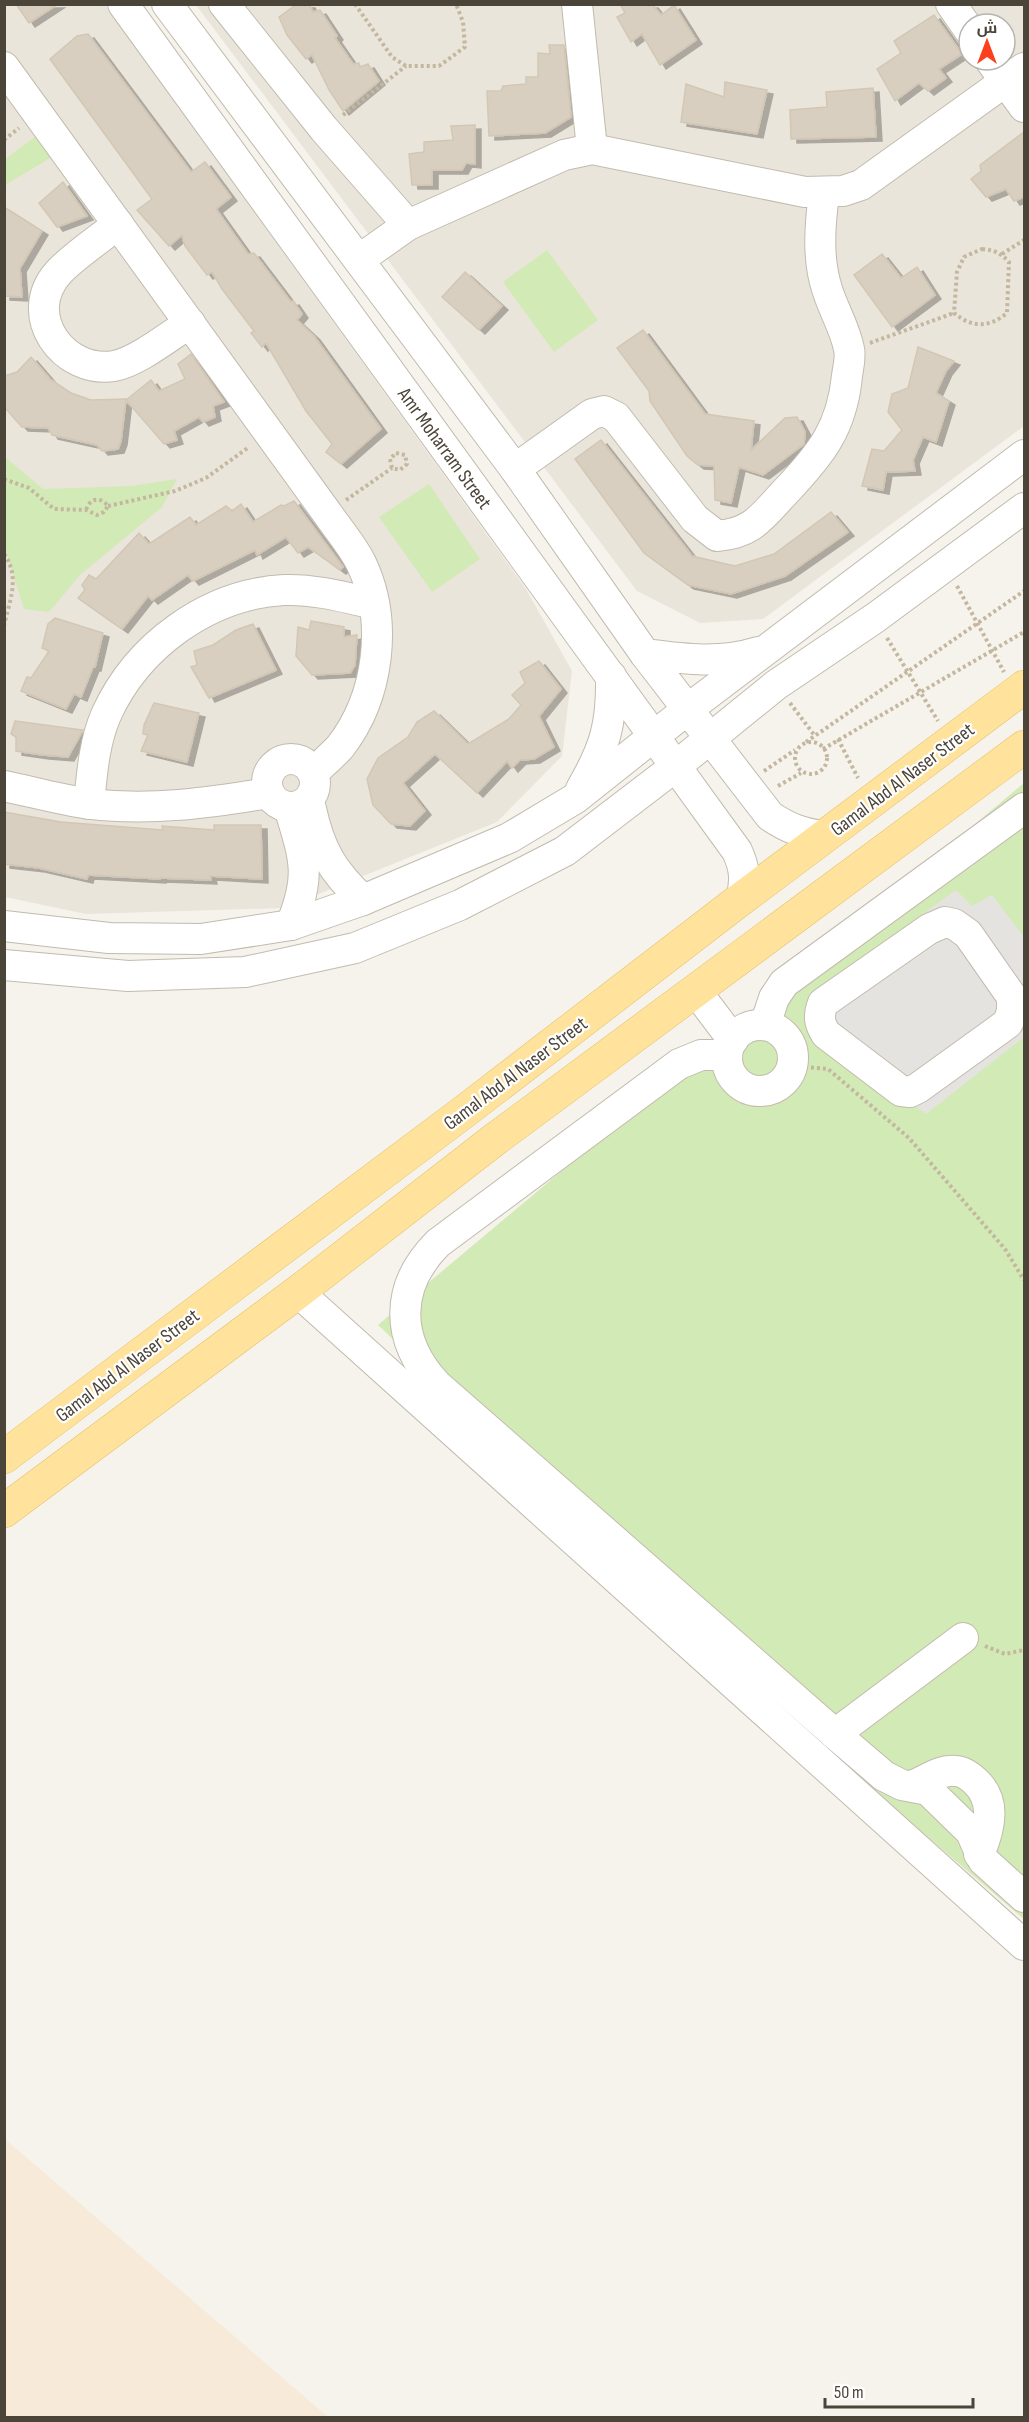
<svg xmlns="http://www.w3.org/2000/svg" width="1029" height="2422" viewBox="0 0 1029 2422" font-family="'Sofia Sans Condensed',Cairo,sans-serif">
<defs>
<filter id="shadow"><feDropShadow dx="6" dy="4" stdDeviation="0" flood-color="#0004"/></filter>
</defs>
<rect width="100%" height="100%" fill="#f6f3ec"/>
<!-- residential -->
<g fill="#eae5da" fill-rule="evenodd">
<path d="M4 5H105L526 589 572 671 562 756 497 822 284 908 86 914 5 897Z"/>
<path d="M196 5H1024V426L763 619 700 623 637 591ZM969 24H1005V60H969Z"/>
</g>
<!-- commercial -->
<path fill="#f7ead8" d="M4 2139H5L328 2417H5Z"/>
<!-- green -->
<g fill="#d2eab5">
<path d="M40 133 57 154 5 185 4 160Z"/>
<path d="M547 250 598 320 554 352 503 282Z"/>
<path d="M5 457 43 489 132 486 177 479 162 507 80 575 49 612 24 609 5 549Z"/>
<path d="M429 484 480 559 432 592 379 517Z"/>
<path d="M1024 783V1919L815 1741 378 1325Z"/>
</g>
<!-- parking -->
<path fill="#e5e3e0" d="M956 890 972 906 992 895 1024 937V1037L926 1114 838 1050 815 1020 810 996Z"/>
<!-- building -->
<g fill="#d8cfc1" stroke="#d3c7b4" stroke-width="1.5" filter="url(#shadow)">
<path d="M16 4H58L29 23Z"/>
<path d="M297 4H309L313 12 320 10 337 36 335 38 353 64 359 63 360 67 368 64 379 81 343 111 329 90 312 55 306 59 287 35 279 17Z"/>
<path d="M620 4H652L661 15 674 5 696 40 660 65 642 34 631 42 617 17 625 13Z"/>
<path d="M934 15 962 54 939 69 946 78 928 91 919 83 895 101 877 69 901 53 894 41Z"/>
<path d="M88 34 191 172 205 162 231 197 216 209 248 254 254 253 291 302 293 301 302 314 297 320 314 336 381 429 341 464 326 452 332 444 306 411 266 343 262 347 251 333 254 331 222 289 212 272 207 275 185 246 182 235 169 246 137 210 152 199 50 59 77 36Z"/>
<path d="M549 45H564L571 117 545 133 489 136 487 91H501L503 86 526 84V77H538V53L550 54Z"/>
<path d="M725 82 767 90 757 134 681 122 686 84 724 97Z"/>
<path d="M873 88 876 137 791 139 790 110 827 107 826 92Z"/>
<path d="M475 125V164L466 163 462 170H432V185H412L409 154 424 152V142L453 140 451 126Z"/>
<path d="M1024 132V197L1014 201 1006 189 986 197 971 179 981 171 980 165Z"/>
<path d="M63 182 87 216 57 227 39 203Z"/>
<path d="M4 207 42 231 20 268 22 297 4 296Z"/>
<path d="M882 254 901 278 917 267 935 295 892 327 854 275Z"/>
<path d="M465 272 502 306 479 330 442 297Z"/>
<path d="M643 330 705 414 754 421 751 450 785 418 797 417 805 432 804 444 763 475 739 467 731 503 715 500 714 466 698 465 687 456 650 401 649 391 617 348Z"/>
<path d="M918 347 954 361 946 371 936 393 949 401 936 442 923 437 913 460 915 471 886 472 883 490 862 486 872 449 884 451 902 430 888 412 892 394 908 388Z"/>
<path d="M191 354 224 402 213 406 215 417 203 422 199 417 174 431 177 440 164 444 126 400 151 380 159 391 185 379 178 364Z"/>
<path d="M31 357 50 379 71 393 91 400 126 399 121 441 118 449 102 451 97 445 52 435 48 428 22 427 4 407V376L17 372Z"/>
<path d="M601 440 692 556 735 566 774 554 831 512 848 532 785 576 731 594 688 585 644 553 575 459Z"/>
<path d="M294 501 343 567 340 570 308 547 298 553 286 537 257 555 255 550 193 581 188 575 152 600 148 596 122 629 78 598 85 590 82 585 89 575 96 579 139 533 149 544 190 517 196 525 226 506 232 511 241 504 253 522 281 505 284 506Z"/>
<path d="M55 618 103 633 95 667H93L81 697 74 694 66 709 21 691 27 677 31 678 49 651 42 648 48 624Z"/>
<path d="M311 621 344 627V637L357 635 355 665 350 673 312 675 296 656 298 627 309 630Z"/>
<path d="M253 624 276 670 209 698 191 667 197 665 194 651 213 645 236 630Z"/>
<path d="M539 661 561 689 539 716 554 747 534 759 520 760 512 768 507 761 477 793 435 754 403 783 425 811 410 826 391 824 373 805 367 779 378 758 408 737 417 722 434 711 468 744 509 719 521 705 512 695 525 683 520 672Z"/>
<path d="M154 703 199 713 187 762 141 751 148 735 143 734 144 725Z"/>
<path d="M15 721 83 730 68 757 43 755 16 751V737L11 734Z"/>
<path d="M4 812 61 822 163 830 162 826 214 830V825H261L262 879 210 876 211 880 160 878V879L88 875 87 879 39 868 4 864Z"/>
</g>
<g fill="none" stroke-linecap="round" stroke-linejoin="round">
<defs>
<g id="minor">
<path d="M123 4 737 851C745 868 746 881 741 899"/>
<path d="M167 4 515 469 645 654 770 816C788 828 803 834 825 836"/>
<path d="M224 4 324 129 408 225"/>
<path d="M577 4 592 149"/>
<path d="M951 4 969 30"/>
<path d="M990 60 1024 107"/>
<path d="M4 67 327 513C338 529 352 545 361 563 389 621 379 697 340 747 332 756 322 764 313 773"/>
<path d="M118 224C101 238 71 258 58 273 21 315 63 374 114 366 137 362 169 336 190 323"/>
<path d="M360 259 408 225 564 155 592 149 805 192 843 191 861 185 1024 68"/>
<path d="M515 469 592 414 604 411 616 417 695 519 717 536C754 533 763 515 787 490 821 454 842 428 847 376 848 368 851 357 849 349 845 328 833 309 827 289 817 258 820 225 824 193"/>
<path d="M645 654C684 659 720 664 758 652"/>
<circle cx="291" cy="783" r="24"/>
<path d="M4 786C33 792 61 800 90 804 150 811 209 803 268 793"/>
<path d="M581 789C605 748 612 724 611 676"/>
<path d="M89 804C92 773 94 743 106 715 137 646 208 594 284 590 315 589 344 597 374 604"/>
<path d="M289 807C304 858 312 874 291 925"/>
<path d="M311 809C320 850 332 871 363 900"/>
<path d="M945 922 954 924 968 934 1012 997V1011L1008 1023 918 1088 910 1092 901 1091 826 1034C819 1023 818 1016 823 1003L929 929Z"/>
<path d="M4 926 109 938 201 939 291 925 363 900 509 838 576 798 688 709 1024 455"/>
<path d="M4 965 128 976 245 972 355 948 460 905 565 851 676 766 776 685 875 618 1024 508"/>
<path d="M696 991 733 1040"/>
<path d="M765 1025 774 998 784 983 1024 808"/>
<circle cx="760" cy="1058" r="33"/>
<path d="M727 1055H701L679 1064 438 1243C394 1287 395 1340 437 1385L835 1734 884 1776 902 1785 928 1790 971 1832 983 1860 1024 1897"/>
<path d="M298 1292 1024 1945"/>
<path d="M835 1734 963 1638"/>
<path d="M911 1786C925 1782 939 1769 955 1771 962 1771 970 1776 975 1781 997 1801 990 1830 979 1854"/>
</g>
<g id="major">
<path d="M4 1457 465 1111 741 899 1024 687"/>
<path d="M4 1511 298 1292 494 1140 1024 747"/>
</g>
</defs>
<!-- minor casing -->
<use href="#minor" stroke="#c2bbae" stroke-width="32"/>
<!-- major casing -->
<use href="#major" stroke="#e6c16a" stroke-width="34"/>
<!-- path -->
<g stroke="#c4b79f" stroke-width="4" stroke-dasharray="3 3" stroke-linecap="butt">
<path d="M355 4 392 57 406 66H439L465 47 463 22 456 4"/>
<path d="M343 115 406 66"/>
<path d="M4 140 19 128"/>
<path d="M982 249C994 250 1001 253 1009 262L1007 313C989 328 972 328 954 313L957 272 964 257Z"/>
<path d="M1002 254 1024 240"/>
<path d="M870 343 954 313"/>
<path d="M396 453 405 455 407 464 400 470 392 468 390 459Z"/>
<path d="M4 479 29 488 54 509 86 510 97 515 104 512 108 506C100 496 90 498 86 510"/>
<path d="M346 500 392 468"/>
<path d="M108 506 175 491 206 478 249 447"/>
<path d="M4 554C21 577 9 602 4 626"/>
<path d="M957 586 1004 672"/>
<path d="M887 638 938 721"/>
<path d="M790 703 815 736"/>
<path d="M838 739 858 778"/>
<circle cx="811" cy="758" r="16"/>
<path d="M806 742 1024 591"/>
<path d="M823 749 1024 632"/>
<path d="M764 771 795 750"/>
<path d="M778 786 801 773"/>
<path d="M793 1066 828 1069 909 1138 1005 1249 1024 1280"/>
<path d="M985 1646 1005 1654 1024 1650"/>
</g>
<!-- minor -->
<use href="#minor" stroke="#fff" stroke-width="30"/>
<!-- major -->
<use href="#major" stroke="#ffe39c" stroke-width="33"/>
</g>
<g text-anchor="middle" stroke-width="4.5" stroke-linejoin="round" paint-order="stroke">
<!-- street labels -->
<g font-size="20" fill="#4b4439" stroke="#fff">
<text transform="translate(445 448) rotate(54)" y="7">Amr Moharram Street</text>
<text transform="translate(902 779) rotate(-37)" y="7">Gamal Abd Al Naser Street</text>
<text transform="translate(515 1073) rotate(-37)" y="7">Gamal Abd Al Naser Street</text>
<text transform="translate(127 1365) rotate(-37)" y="7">Gamal Abd Al Naser Street</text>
</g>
</g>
<!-- border -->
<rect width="1029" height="2422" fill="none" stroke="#4b4439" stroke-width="12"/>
<!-- north arrow -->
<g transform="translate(987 42)"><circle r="28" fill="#ffffff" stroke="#b7b4b0" stroke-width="1.5"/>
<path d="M0-4.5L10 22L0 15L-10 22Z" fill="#fc3f1d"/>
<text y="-9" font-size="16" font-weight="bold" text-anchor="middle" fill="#4b4439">ش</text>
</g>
<!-- scale -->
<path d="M825 2398v9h148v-9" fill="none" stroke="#4b4439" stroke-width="3"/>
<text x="834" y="2398" font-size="18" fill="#4b4439" stroke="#ffffff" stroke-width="4.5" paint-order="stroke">50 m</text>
</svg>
